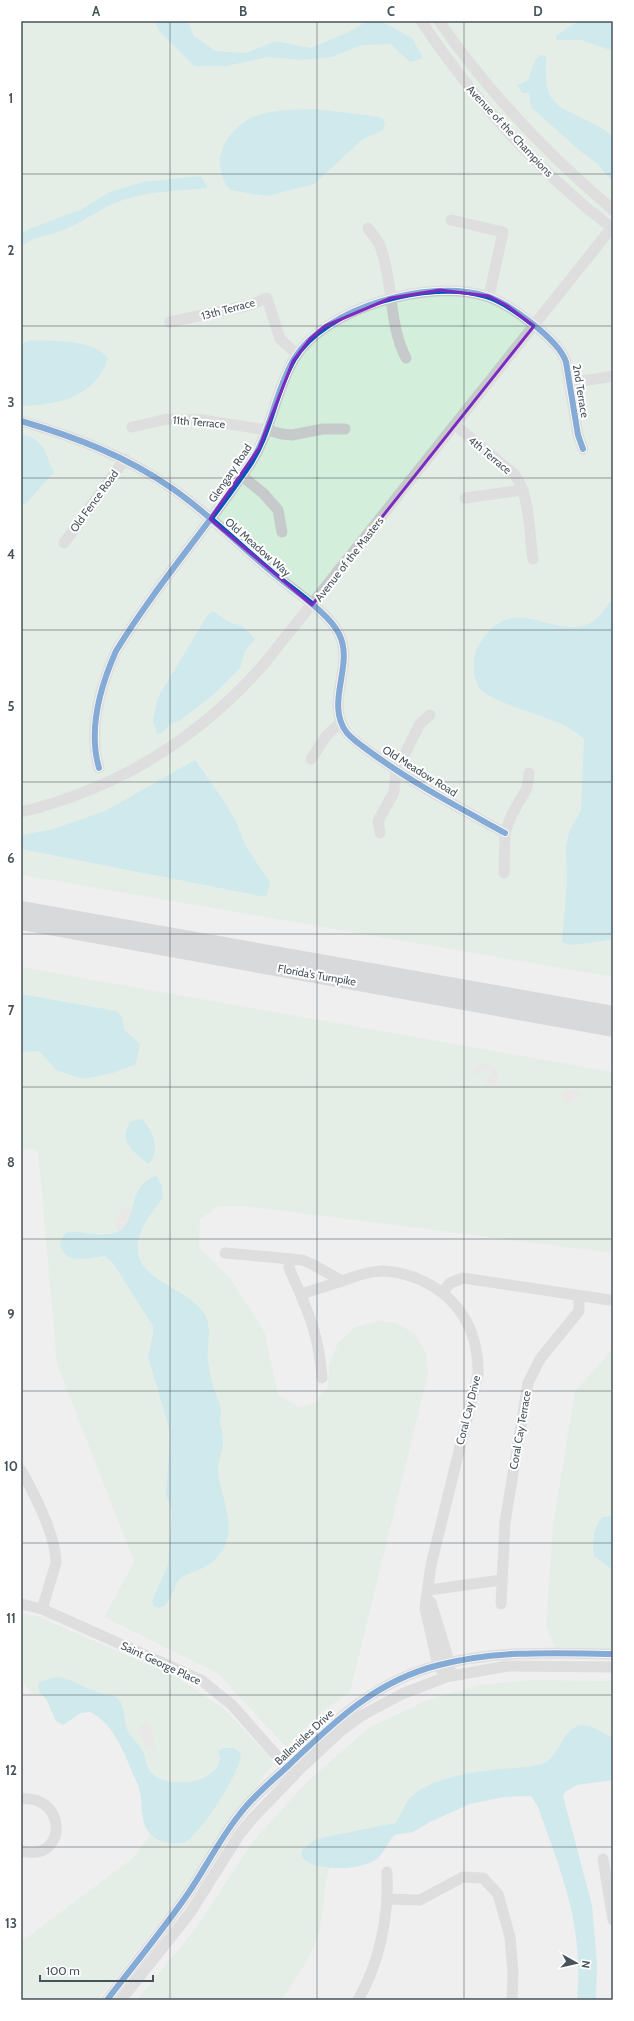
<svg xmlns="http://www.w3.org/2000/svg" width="634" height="2021" viewBox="0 0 634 2021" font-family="Cabin,sans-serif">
<rect width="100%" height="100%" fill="#f0efef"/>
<!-- green -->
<g fill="#d4eedc">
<path d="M21 21H613V977L21 875Z"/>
<path d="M21 967 613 1072V1253L245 1206H219L200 1219 199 1247 230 1278 265 1333 278 1394 299 1407 315 1403 328 1387 329 1365 338 1343 355 1327 379 1321 397 1323 416 1335 426 1354 428 1374 350 1692 323 1711 286 1747 217 1673 104 1617 134 1562 57 1364 38 1150 21 1149Z"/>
<path d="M613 1346V1650H557L546 1627 553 1525 575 1391 606 1357Z"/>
<path d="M21 1613 37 1616 177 1677 224 1709 275 1762 234 1815 177 1900 98 2000H21V1942L133 1858 165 1814 113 1717 75 1700 32 1694 21 1679Z"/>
<path d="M533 1680 613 1681V1768L421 1813 332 1861C323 1882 325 1904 320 1927 314 1955 297 1977 281 2000H137L196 1928 253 1841 306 1783 368 1728 426 1701 478 1685Z"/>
</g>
<!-- sand -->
<g fill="#e3e0db">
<path d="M485 1063C495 1065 500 1072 498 1082L493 1086H489L484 1080 491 1075V1071L484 1070 476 1075 472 1071 474 1066Z"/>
<path d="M576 1089 581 1093 580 1096 566 1104 563 1101 562 1093Z"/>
<path d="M123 1207 132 1209 125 1226 119 1231 114 1224Z"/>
<path d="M144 1723C155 1726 154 1738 154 1748L152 1749 146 1748 138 1729 141 1724Z"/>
</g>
<!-- water -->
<g fill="#a9e3ec">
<path d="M154 21H188L194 36 215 51 246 53 275 41 311 48 346 33 368 21H381L412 38 423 58 410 62 390 44 361 45 332 57 301 60 269 57 226 66H194L160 32Z"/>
<path d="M578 21H613V51L581 40H556V36Z"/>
<path d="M540 55 546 56C544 101 550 103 590 122 598 126 607 130 613 137V183L598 164 580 151 531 107 529 93H522L517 85 528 80 535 60Z"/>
<path d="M317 109 379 117 383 119 385 124 383 130 362 140 314 184 267 196 230 190C208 164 225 130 253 117 272 109 296 110 317 109Z"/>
<path d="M201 176 208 188C176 191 144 191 115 203 98 210 83 222 66 229 51 235 35 236 21 246V234L29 229 80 210 110 192 143 182Z"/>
<path d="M31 340C53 341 93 339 108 358 96 397 58 405 21 406V344Z"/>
<path d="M21 434C47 441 43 451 54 472L25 505 21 501Z"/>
<path d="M613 597V937L610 940 571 945 562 942 567 882 566 847 569 832 581 810 584 739C561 717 525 714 496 699 492 697 484 694 481 690 474 682 473 671 474 661 475 648 480 642 488 632 519 598 551 636 586 625 597 622 607 606 613 597Z"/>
<path d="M213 611 231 623 243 626 255 639 245 651 240 668 212 696 179 721 170 724 162 733 157 734 153 721 158 697 207 616Z"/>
<path d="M195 760 222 798 236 821 246 847 270 882 266 897 21 849V835L53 829 105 811Z"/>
<path d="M21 994 116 1011 122 1016 124 1029 140 1044 136 1064 113 1073 83 1079 56 1070 39 1051 21 1052Z"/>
<path d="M142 1119C153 1130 162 1153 148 1164 133 1151 117 1142 131 1121Z"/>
<path d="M156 1176 162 1185 163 1197C153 1213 134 1232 138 1253 143 1283 192 1290 205 1315 213 1330 206 1344 208 1359 209 1367 210 1375 212 1383 214 1392 219 1400 221 1409 221 1414 220 1419 220 1424 221 1429 223 1434 223 1439 224 1449 218 1460 218 1471 220 1492 233 1519 227 1540 223 1554 210 1566 196 1571 191 1573 181 1576 178 1581 172 1590 169 1613 154 1606L152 1601 168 1565 172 1511 166 1495 170 1437 168 1424 148 1357 153 1334V1326L113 1263 105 1256C91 1257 64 1266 60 1245L63 1235 68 1232C83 1230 99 1238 114 1233 140 1226 124 1186 156 1176Z"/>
<path d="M613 1516V1570L594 1556C592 1541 593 1529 602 1517Z"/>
<path d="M58 1677C75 1680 88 1690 104 1694 107 1695 113 1695 116 1697 126 1703 123 1721 128 1731 131 1738 138 1743 142 1750 146 1756 145 1762 148 1768 158 1787 191 1785 207 1776 215 1772 224 1761 218 1752L223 1748H234L241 1753C243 1769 200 1835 185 1842 175 1846 158 1842 151 1835 138 1821 144 1801 138 1785 126 1760 117 1725 90 1712L81 1713 63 1725 56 1721 46 1699 40 1693 38 1685 41 1681Z"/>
<path d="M580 1725 590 1726 613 1738V1780L577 1785 566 1791 563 1796 592 1905 597 1964 596 2000H577C584 1925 562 1875 538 1807L531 1796 504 1797 470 1804 430 1822 413 1832 395 1835C388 1841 385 1851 378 1858 364 1871 315 1872 302 1858V1850L313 1841 321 1838 395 1823C402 1815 404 1804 411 1797 434 1775 482 1771 513 1768 523 1767 536 1767 546 1762 561 1753 561 1731 580 1725Z"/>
</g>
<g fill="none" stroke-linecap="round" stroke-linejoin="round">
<!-- minor -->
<g stroke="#c7cacb" stroke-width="11">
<path d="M421 21C474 100 538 171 613 229"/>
<path d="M439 21C488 92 547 154 613 210"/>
<path d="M451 220 503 232 489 296"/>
<path d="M368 228C372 234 378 240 380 246 394 283 388 323 406 358"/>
<path d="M170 322 250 305 267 298 280 339 297 354"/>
<path d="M570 383 613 376"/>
<path d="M21 421C75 437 126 456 173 489 209 514 240 546 274 574 292 589 330 614 339 634 355 665 324 703 347 733 354 741 365 748 373 754 414 784 460 808 505 833"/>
<path d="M455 425 514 474C530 493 529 534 533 559"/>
<path d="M132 427 167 419 203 420 267 430 282 434 292 435 323 429H345"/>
<path d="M242 476 263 493 278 510 282 532"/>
<path d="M465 498 523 490"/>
<path d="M64 543 125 459"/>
<path d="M311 759 327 735 341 722"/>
<path d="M99 768C88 730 100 687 116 651 155 587 206 529 248 467 271 434 274 393 294 359 325 307 430 278 486 296 509 303 559 340 566 362L578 435 583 449"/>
<path d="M21 812C117 789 199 738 264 664L613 226"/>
<path d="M380 833 378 821 394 792 396 771 420 724 430 715"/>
<path d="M504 873 505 833 511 816 527 788 529 773"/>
<path d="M225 1253 302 1260 312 1264 342 1281C355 1276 369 1271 383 1271 395 1271 405 1274 416 1278 458 1295 479 1330 478 1374L431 1565 425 1608 437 1661 442 1671"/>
<path d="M290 1259 289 1268C307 1309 319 1333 322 1378"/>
<path d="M443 1292 450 1283 463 1278 610 1300"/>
<path d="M301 1294 342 1281"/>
<path d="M21 1470C35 1495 56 1535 56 1563L42 1609"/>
<path d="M429 1590 501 1580"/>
<path d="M431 1602 448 1658 450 1670"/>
<path d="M21 1604 42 1609 201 1680 232 1705 291 1772"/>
<path d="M501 1604 505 1522 528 1383 540 1359 579 1311V1296"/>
<path d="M21 1799C62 1795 67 1847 37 1852 32 1853 26 1852 21 1851"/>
<path d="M603 1859 613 1920"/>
<path d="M387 1899 420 1900 463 1877 483 1878 498 1894 510 1937 513 1973 512 2000"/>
<path d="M107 2000C134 1965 162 1931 187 1895 205 1869 219 1840 239 1815 253 1796 271 1782 288 1766 334 1722 375 1681 439 1665 496 1650 555 1653 613 1654"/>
<path d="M121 2000 190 1913 239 1835 252 1819 301 1768 342 1730 361 1716 402 1694 446 1677 507 1666 613 1667"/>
<path d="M358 2000C380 1962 389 1916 387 1872"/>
</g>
<!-- highway -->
<g stroke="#b9bfc3" stroke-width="16">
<path d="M21 909 613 1014"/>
<path d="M21 922 613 1029"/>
</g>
<defs>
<g id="cycleway">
<path d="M21 421C75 437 126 456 173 489 209 514 240 546 274 574 292 589 330 614 339 634 355 665 324 703 347 733 354 741 365 748 373 754 414 784 460 808 505 833"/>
<path d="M99 768C88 730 100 687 116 651 155 587 206 529 248 467 271 434 274 393 294 359 325 307 430 278 486 296 509 303 559 340 566 362L578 435 583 449"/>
<path d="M107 2000C134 1965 162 1931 187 1895 205 1869 219 1840 239 1815 253 1796 271 1782 288 1766 334 1722 375 1681 439 1665 496 1650 555 1653 613 1654"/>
</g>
</defs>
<!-- cycleway casing -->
<use href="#cycleway" stroke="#fff" stroke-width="8"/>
<!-- cycleway -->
<use href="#cycleway" stroke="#0057b8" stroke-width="6"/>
</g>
<!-- marked area -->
<path d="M0 0H634V2021H0ZM440 290 489 296 506 305 534 326 312 605 210 519 259 448 293 361 310 339 325 326 391 298Z" fill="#f0efef" fill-opacity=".55" fill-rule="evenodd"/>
<path fill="none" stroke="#7b2cbf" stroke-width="3" stroke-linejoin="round" d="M440 290 489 296 506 305 534 326 312 605 210 519 259 448 293 361 310 339 325 326 391 298Z"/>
<!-- grid -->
<path fill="none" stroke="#47535b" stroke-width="1" stroke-opacity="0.55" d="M170 21V2000M317 21V2000M464 21V2000M21 174H613M21 326H613M21 478H613M21 630H613M21 782H613M21 934H613M21 1087H613M21 1239H613M21 1391H613M21 1543H613M21 1695H613M21 1847H613"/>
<g text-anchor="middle" stroke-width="4" stroke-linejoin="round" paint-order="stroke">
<!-- street labels -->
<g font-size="11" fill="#47535b" stroke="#fff">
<text transform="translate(510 131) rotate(47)" y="4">Avenue of the Champions</text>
<text transform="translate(228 309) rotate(-15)" y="4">13th Terrace</text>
<text transform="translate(581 391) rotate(81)" y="4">2nd Terrace</text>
<text transform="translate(199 422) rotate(5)" y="4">11th Terrace</text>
<text transform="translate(490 455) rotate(40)" y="4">4th Terrace</text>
<text transform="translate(230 473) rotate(-56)" y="4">Glengary Road</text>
<text transform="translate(94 501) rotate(-54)" y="4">Old Fence Road</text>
<text transform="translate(258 547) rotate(41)" y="4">Old Meadow Way</text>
<text transform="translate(349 559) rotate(-52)" y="4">Avenue of the Masters</text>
<text transform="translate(420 771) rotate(32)" y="4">Old Meadow Road</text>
<text transform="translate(317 975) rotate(10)" y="4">Florida's Turnpike</text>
<text transform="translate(468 1410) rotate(-76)" y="4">Coral Cay Drive</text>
<text transform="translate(520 1430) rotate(-80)" y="4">Coral Cay Terrace</text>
<text transform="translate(161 1663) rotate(25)" y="4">Saint George Place</text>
<text transform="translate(304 1737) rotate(-43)" y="4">Ballenisles Drive</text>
</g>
</g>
<!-- border -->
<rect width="634" height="2021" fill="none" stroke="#ffffff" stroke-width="44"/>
<!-- north arrow -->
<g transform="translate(576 1963) rotate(98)" stroke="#ffffff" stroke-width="3" paint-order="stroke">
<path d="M0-3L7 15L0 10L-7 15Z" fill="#47535b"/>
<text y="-6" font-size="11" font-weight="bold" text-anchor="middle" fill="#47535b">N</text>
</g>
<!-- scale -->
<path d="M40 1975v6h113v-6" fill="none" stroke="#47535b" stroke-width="2"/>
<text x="46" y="1975" font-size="12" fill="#47535b" stroke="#ffffff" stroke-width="3" paint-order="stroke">100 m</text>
<rect x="22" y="22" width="590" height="1977" fill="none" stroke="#47535b" stroke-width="1.5"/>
<g font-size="13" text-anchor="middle" font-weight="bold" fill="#47535b">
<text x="96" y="16">A</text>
<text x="243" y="16">B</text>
<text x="391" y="16">C</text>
<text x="538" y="16">D</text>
<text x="11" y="103">1</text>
<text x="11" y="255">2</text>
<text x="11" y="407">3</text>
<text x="11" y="559">4</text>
<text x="11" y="711">5</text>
<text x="11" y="863">6</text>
<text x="11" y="1015">7</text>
<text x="11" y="1167">8</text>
<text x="11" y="1319">9</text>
<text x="11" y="1471">10</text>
<text x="11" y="1623">11</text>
<text x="11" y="1775">12</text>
<text x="11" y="1928">13</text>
</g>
</svg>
